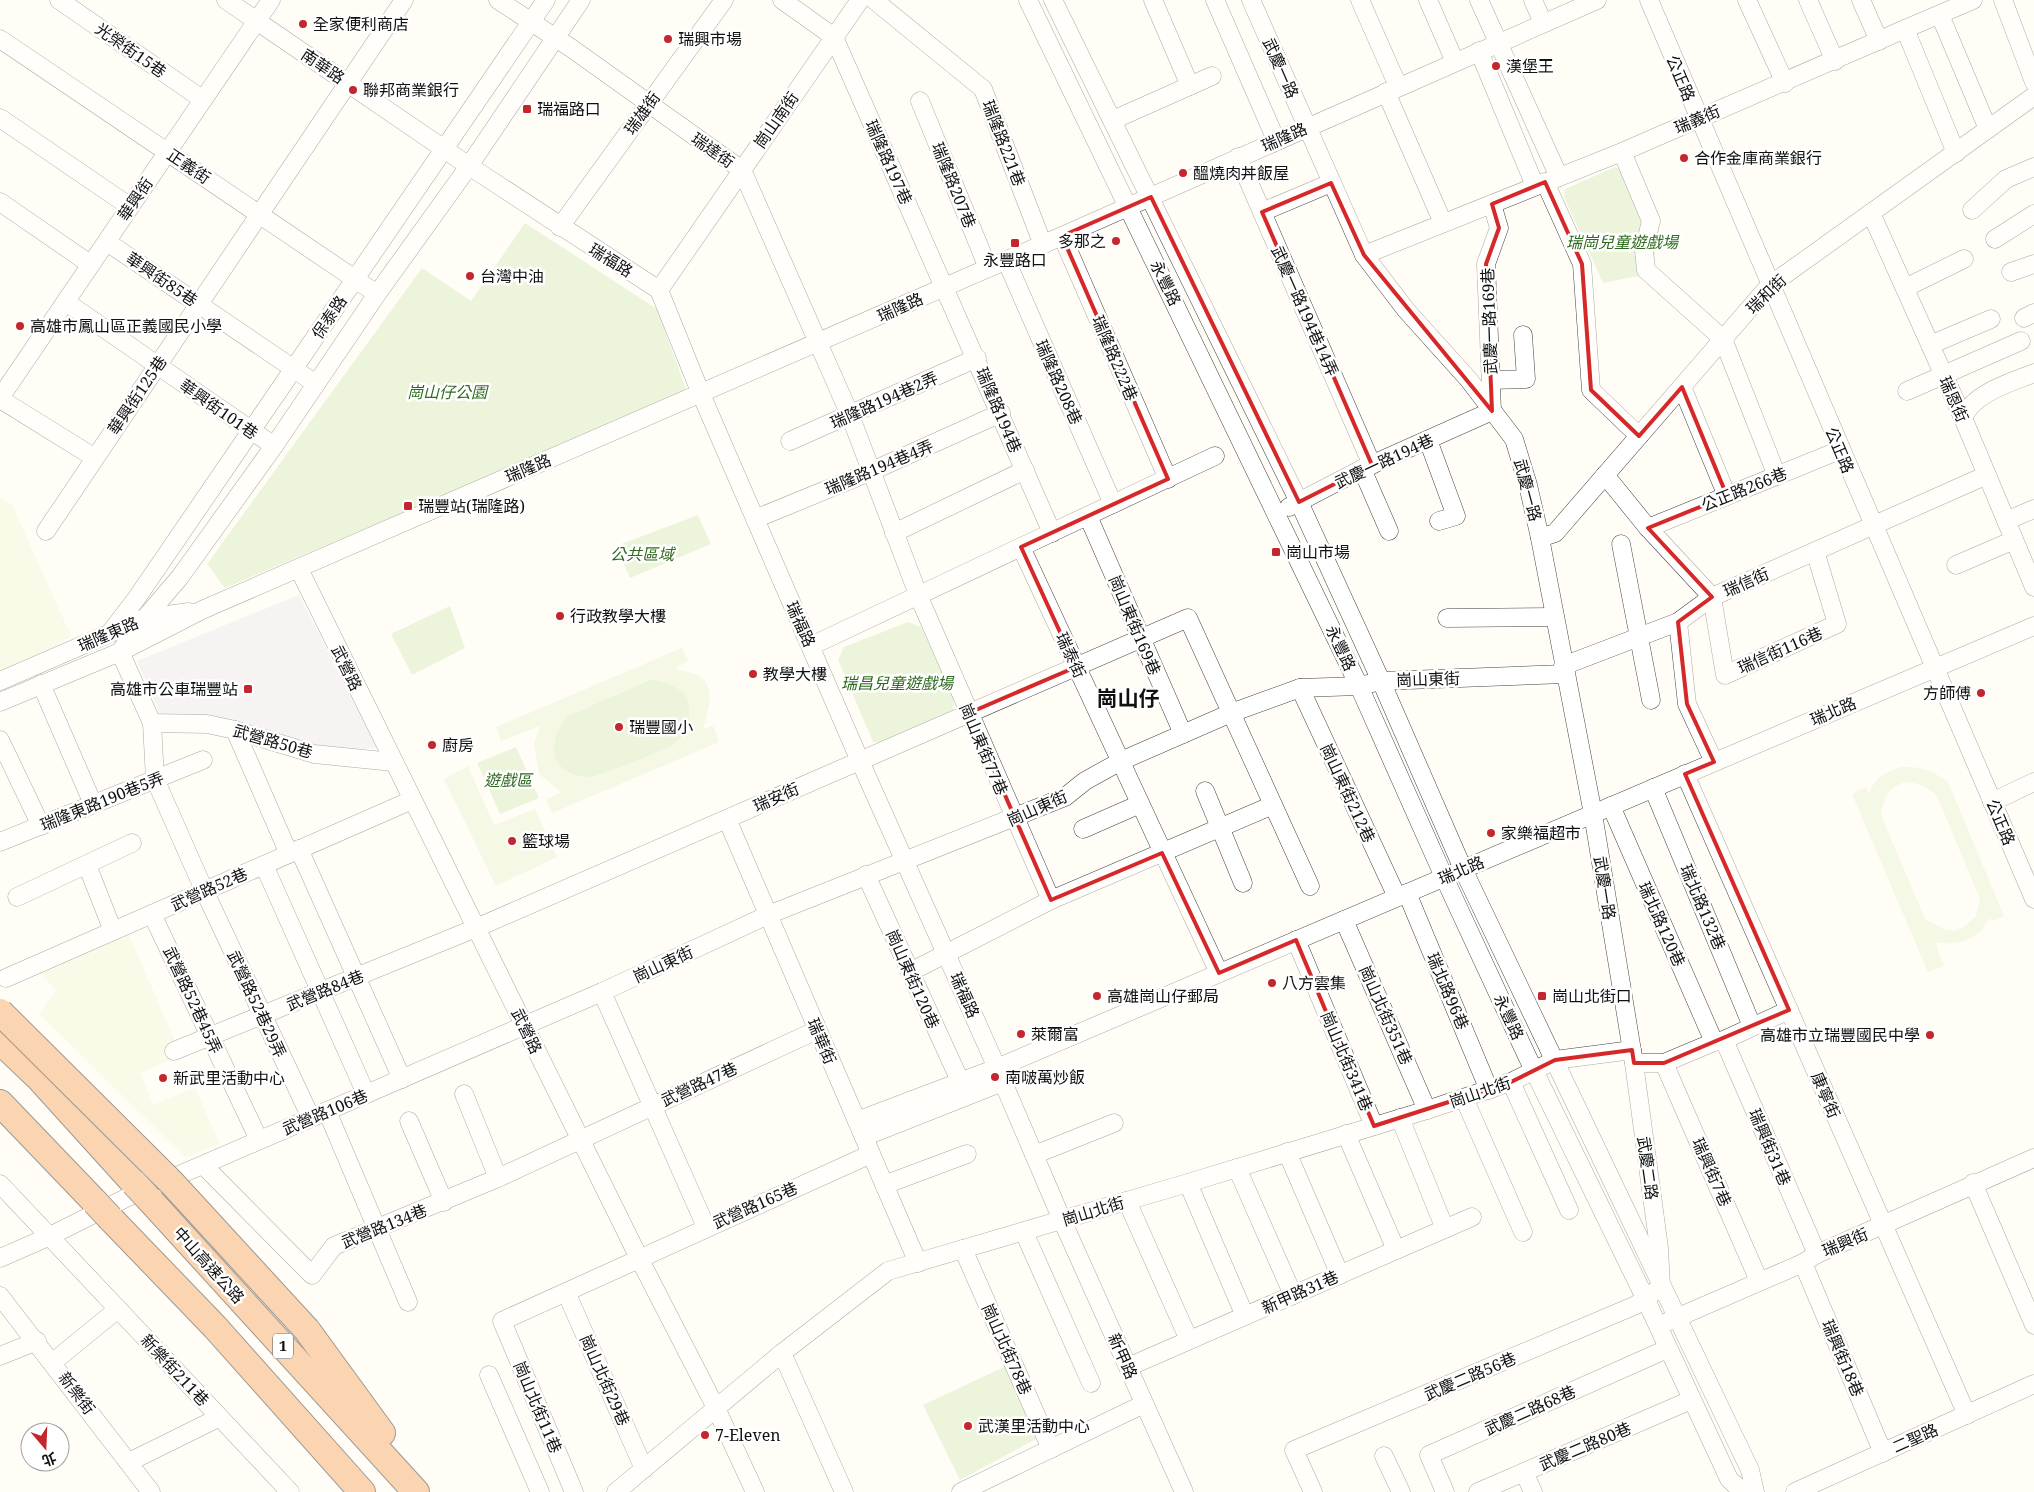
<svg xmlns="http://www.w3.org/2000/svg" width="2034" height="1492" viewBox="0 0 2034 1492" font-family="'Noto Serif','Noto Sans TC',serif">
<rect width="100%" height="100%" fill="#fffdf5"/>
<!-- industrial -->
<path fill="#eee6ef" d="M299 595 377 748 321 751 162 718 137 661Z"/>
<!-- farmland -->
<g fill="#f6f3d4">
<path d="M0 498 12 505 71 636 35 658 0 672Z"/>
<path d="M128 933 181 1055 140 1073 153 1105 195 1088 220 1144 185 1157 39 1014 56 990 37 970Z"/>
</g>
<!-- green -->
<g fill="#d5ebbd">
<path d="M1615 167 1623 170 1656 235 1654 273 1603 283 1564 197 1565 189Z"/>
<path d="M525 223 657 309 687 392 225 588 207 564 422 268 471 301Z"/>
<path d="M698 515 711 544 630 578 616 546Z"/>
<path d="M450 606 465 648 412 675 391 634Z"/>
<path d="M908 622 921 627 954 699 953 711 882 743 873 742 838 660 844 647Z"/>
<path d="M652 679C663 682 679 685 686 696 695 709 687 735 675 744 666 750 598 777 589 777 576 778 555 769 554 754 553 739 558 727 567 716Z"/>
<path d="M516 747 539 798 500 814 477 763Z"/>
<path d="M1006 1366 1035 1429 1036 1439 960 1480 923 1405Z"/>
</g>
<!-- pitch -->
<g fill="#e6f2cf" fill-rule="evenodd">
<path d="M682 648 688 661 675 668C683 671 695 673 702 678 716 689 707 715 703 729L713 726 719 742 552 813 546 800 561 792 539 774 534 743 540 726 501 741 496 727ZM652 679C663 682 679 686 686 696 695 709 687 735 674 744 666 750 598 777 589 777 576 778 555 769 554 754 553 739 558 727 567 716Z"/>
<path d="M468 766 494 825 535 809 557 857 496 886 444 779Z"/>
<path d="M1901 767C1921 766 1933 771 1948 782L2004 916 1992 921 1989 917C1982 939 1956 947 1935 942L1944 966 1928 972 1852 794 1866 787 1869 793C1876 777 1886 772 1901 767ZM1906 782C1919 783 1927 786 1937 796L1980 899 1976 916 1964 927 1955 931 1946 930 1925 919 1881 815C1883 799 1889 786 1906 782Z"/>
</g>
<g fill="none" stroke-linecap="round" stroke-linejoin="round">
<defs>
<g id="minor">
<path d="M59 0 202 99"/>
<path d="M226 0 469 166 659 290 701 394 860 761 997 1068 1062 1220 1184 1492"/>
<path d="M498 0 571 48 742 170 850 415 919 597 1051 900 1273 805"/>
<path d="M782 0 834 37 1052 533"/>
<path d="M874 0 983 89 1043 245"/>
<path d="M1028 0 1359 686 1444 877 1527 1056 1646 1300 1729 1479 1743 1492"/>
<path d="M1053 0 1299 502 1381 681 1463 869 1750 1470 1755 1492"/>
<path d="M1153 0 1190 86"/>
<path d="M1215 0 1276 140"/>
<path d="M1251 0 1364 255 1406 310 1469 380 1514 439 1528 485 1540 538 1593 814 1634 1063 1659 1248 1661 1287 1636 1305 1294 1450 1313 1492"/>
<path d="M1360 0 1398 86"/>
<path d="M1428 0 1455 62"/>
<path d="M1479 0 1559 177"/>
<path d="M1533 0 1543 23"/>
<path d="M1649 0 2034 899"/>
<path d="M1747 0 1785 83"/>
<path d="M1808 0 1835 61"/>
<path d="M1861 0 1879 41"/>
<path d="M2003 0 2034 82"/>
<path d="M1940 15 1988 129"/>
<path d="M1905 29 1973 0"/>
<path d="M0 39 377 294"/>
<path d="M1479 51 1535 186"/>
<path d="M1386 92 1443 223"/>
<path d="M920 101 988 268"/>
<path d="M0 118 129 206"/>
<path d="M1113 120 1212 76"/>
<path d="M1622 152 1651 221 1644 250 1646 270 1723 339 1777 476"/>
<path d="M1238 157 1372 465"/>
<path d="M1545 182 1582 264 1591 390 1639 436"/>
<path d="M0 202 90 264"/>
<path d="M1972 210 2006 179 2034 167"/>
<path d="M1262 212 1331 183"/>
<path d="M1871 213 1963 418 2034 587"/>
<path d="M560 227 724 0"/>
<path d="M1062 236 1168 479"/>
<path d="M1995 239 2034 214"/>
<path d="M107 242 316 384"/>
<path d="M1364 255 1622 152 1905 29 1956 153"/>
<path d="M1006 260 1113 504"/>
<path d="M2011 272 2034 264"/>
<path d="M1905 288 1964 259"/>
<path d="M659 290 860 0"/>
<path d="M66 302 274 446"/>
<path d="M2024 318 2034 313"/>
<path d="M1930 345 1991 319"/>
<path d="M1491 380 1526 379 1523 335"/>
<path d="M1682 387 1727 496"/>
<path d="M1907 391 2021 341"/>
<path d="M0 398 271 0"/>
<path d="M0 399 95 458"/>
<path d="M1963 418C1973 393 2010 383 2034 373"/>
<path d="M1428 440 1456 516 1439 521"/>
<path d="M790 441 977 358"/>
<path d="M1362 469 1389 531"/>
<path d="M1605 475 1648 528 1712 597"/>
<path d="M1289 507 1362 469 1492 411 1486 264 1499 228 1492 204"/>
<path d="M1088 516 1183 734"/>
<path d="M755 519 872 471 1001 413"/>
<path d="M2006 521 2034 509"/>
<path d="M1648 528 1840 450"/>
<path d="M46 531 404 0"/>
<path d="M894 533 1025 470"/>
<path d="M1540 538 1555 533 1769 286 2034 96"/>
<path d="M1621 544 1651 700"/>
<path d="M1021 547 1215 456"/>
<path d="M1956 565 2014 540"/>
<path d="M299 569 639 1258 716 1408 755 1492"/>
<path d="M1712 597 1725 675 1837 624 1815 551"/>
<path d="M1447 618 1554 617"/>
<path d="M1678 622 1687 704 1714 762"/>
<path d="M110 633 136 599 546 0"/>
<path d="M811 646 1021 547 1219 973"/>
<path d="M122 649 145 618 180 577 274 446 377 294 469 166 581 0"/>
<path d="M120 652 152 723 155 779 204 890 311 1118"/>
<path d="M1563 666 1678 622 1712 597 1987 475"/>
<path d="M0 681 145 618 189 612"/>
<path d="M41 684 93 804"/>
<path d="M1300 688 1397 897"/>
<path d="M0 702 120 652 202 610 1062 236 1597 0"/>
<path d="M152 723 207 724 235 730 314 754 393 762"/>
<path d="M235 730 289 854"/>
<path d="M0 740 41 826"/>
<path d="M1685 774 1967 1415"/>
<path d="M1653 788 1752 1026"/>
<path d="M1205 791 1243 883"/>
<path d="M1992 802 2034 782"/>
<path d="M1611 806 1714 1042"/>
<path d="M727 819 918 1263"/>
<path d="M1083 829 1140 804"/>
<path d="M0 842 203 760"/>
<path d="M299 849 402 1079"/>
<path d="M87 865 113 931"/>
<path d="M264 865 366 1094"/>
<path d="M866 875 961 1083"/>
<path d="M1407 893 1489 1090"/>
<path d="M17 897 132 843"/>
<path d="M152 914 259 1140"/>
<path d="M1344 920 1427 1110"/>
<path d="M1296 940 1374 1126"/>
<path d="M910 972 1051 900"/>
<path d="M6 978 412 800"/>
<path d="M602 992 706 1227"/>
<path d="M1724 1040 1817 1254"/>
<path d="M174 1051 476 928 1188 618 1310 886"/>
<path d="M1634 1063H1664L1714 1042 1724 1040 1789 1010"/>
<path d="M1664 1063 1759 1281"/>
<path d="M1511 1082 1569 1210"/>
<path d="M464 1094 498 1178"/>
<path d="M1464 1098 1523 1232"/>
<path d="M327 1111 408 1302"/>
<path d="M1400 1118 1445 1229"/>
<path d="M409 1121 444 1202"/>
<path d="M857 1121 997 1068 2034 626"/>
<path d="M1346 1134 1396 1250"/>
<path d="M864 1137 1003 1082"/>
<path d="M1287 1152 1340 1275"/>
<path d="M1034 1155 1114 1123"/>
<path d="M203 1165 312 1275 334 1246 498 1178 817 1030"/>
<path d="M1237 1168 1293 1295"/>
<path d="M1188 1183 1245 1316"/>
<path d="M1973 1183 2034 1325"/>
<path d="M0 1184 118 1309"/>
<path d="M884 1185 967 1154"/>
<path d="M1127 1201 1189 1340"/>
<path d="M1024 1232 1091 1383"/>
<path d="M963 1249 1051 1449"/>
<path d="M0 1258 48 1237 126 1198 602 992 768 915 1065 797 1085 781 1121 761 1231 713 1300 688 1359 686 1381 681 1565 674"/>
<path d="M1803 1263 1883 1453"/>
<path d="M566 1292 644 1469"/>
<path d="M0 1296 151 1492"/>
<path d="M1667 1322 1803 1263 1817 1254 2034 1158"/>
<path d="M782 1353 844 1492"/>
<path d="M0 1356 37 1341"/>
<path d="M53 1362 118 1309 290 1492"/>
<path d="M1128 1367 1472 1217"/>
<path d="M489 1375 540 1492"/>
<path d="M1384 1456 1401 1492"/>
<path d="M129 1462 218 1418"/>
<path d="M1524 1472 1533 1492"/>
<path d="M574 1492 502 1321 871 1154"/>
<path d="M616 1492 782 1353 888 1271 1188 1183 1427 1110 1511 1082 1555 1060 1632 1050"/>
<path d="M961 1492 1144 1404"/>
<path d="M1445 1492 1429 1455 1667 1349"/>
<path d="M1478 1492 1691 1400"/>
<path d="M1795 1492 2034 1384"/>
</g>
<g id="highway">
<path d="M0 1041 39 1078 134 1183"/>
<path d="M0 1103 95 1202"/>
<path d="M149 1199 416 1492"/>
<path d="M110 1218 215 1327 362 1492"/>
<path d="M307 1330 382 1433"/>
</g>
</defs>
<!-- minor casing -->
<use href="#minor" stroke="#444" stroke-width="19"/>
<!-- highway casing -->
<use href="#highway" stroke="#222" stroke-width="28"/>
<!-- minor -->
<use href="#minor" stroke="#fff" stroke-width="18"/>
<!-- highway -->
<use href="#highway" stroke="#f5a25d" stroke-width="26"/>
<defs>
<g id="highway-bridge">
<path d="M0 1012 172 1183 307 1330"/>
<path d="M134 1183 149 1199"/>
<path d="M95 1202 110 1218"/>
</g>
</defs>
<!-- highway-bridge casing -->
<use href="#highway-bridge" stroke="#222" stroke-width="28" stroke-linecap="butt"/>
<!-- highway-bridge -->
<use href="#highway-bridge" stroke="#f5a25d" stroke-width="26"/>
</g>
<!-- marked area -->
<path d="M0 0H2034V1492H0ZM1545 182 1582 264 1591 390 1639 436 1682 387 1727 496 1648 528 1712 597 1678 622 1687 704 1714 762 1685 774 1789 1010 1664 1063H1634L1632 1050 1555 1060 1511 1082 1374 1126 1296 940 1219 973 1162 853 1051 900 969 713 1076 667 1021 547 1168 479 1062 236 1151 197 1299 502 1372 465 1262 212 1331 183 1364 255 1492 411 1486 264 1499 228 1492 204Z" fill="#fffdf5" fill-opacity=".55" fill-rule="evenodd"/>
<path fill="none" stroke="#d62828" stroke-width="4" stroke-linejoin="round" d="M1545 182 1582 264 1591 390 1639 436 1682 387 1727 496 1648 528 1712 597 1678 622 1687 704 1714 762 1685 774 1789 1010 1664 1063H1634L1632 1050 1555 1060 1511 1082 1374 1126 1296 940 1219 973 1162 853 1051 900 969 713 1076 667 1021 547 1168 479 1062 236 1151 197 1299 502 1372 465 1262 212 1331 183 1364 255 1492 411 1486 264 1499 228 1492 204Z"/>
<!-- markers -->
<g fill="#c4262e" stroke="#fff" stroke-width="2">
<circle cx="303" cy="24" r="5"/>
<circle cx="668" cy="39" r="5"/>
<circle cx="1496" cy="66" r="5"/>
<circle cx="353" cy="90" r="5"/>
<rect x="522" y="104" width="10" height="10" rx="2.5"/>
<circle cx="1684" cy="158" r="5"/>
<circle cx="1183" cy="173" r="5"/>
<circle cx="1116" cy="241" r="5"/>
<rect x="1010" y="238" width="10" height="10" rx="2.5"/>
<circle cx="470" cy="276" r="5"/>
<circle cx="20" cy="326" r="5"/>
<rect x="403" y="501" width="10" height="10" rx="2.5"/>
<rect x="1271" y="547" width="10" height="10" rx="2.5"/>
<circle cx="560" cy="616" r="5"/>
<circle cx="753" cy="674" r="5"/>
<rect x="243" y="684" width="10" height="10" rx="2.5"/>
<circle cx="1981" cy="693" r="5"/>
<circle cx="619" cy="727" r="5"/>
<circle cx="432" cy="745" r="5"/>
<circle cx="1491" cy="833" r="5"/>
<circle cx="512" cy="841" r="5"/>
<circle cx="1272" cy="983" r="5"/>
<circle cx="1097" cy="996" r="5"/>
<rect x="1537" y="991" width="10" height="10" rx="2.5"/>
<circle cx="1021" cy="1034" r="5"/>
<circle cx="1930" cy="1035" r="5"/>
<circle cx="995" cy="1077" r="5"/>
<circle cx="163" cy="1078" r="5"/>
<circle cx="968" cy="1426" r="5"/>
<circle cx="705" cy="1435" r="5"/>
</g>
<g text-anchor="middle" stroke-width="5" stroke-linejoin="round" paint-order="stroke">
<!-- shield labels -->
<rect fill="#fff" stroke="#585858" stroke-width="1" x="273" y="1333.5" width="20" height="25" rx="4"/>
<g font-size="15" font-weight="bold" fill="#111">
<text x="283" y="1351">1</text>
</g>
<!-- poi labels -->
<g font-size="16" fill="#111" stroke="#fff" text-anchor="start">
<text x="313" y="30">全家便利商店</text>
<text x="678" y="45">瑞興市場</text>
<text x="1506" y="72">漢堡王</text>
<text x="363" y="96">聯邦商業銀行</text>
<text x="537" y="115">瑞福路口</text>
<text x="1694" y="164">合作金庫商業銀行</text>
<text x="1193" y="179">醞燒肉丼飯屋</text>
<text x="1106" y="247" text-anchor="end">多那之</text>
<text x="1015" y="266" text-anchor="middle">永豐路口</text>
<text x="480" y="282">台灣中油</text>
<text x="30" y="332">高雄市鳳山區正義國民小學</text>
<text x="418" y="512">瑞豐站(瑞隆路)</text>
<text x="1286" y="558">崗山市場</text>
<text x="570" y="622">行政教學大樓</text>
<text x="763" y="680">教學大樓</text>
<text x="238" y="695" text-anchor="end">高雄市公車瑞豐站</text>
<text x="1971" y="699" text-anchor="end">方師傅</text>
<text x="629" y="733">瑞豐國小</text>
<text x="442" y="751">廚房</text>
<text x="1501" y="839">家樂福超市</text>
<text x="522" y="847">籃球場</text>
<text x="1282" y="989">八方雲集</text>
<text x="1107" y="1002">高雄崗山仔郵局</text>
<text x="1552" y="1002">崗山北街口</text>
<text x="1031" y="1040">萊爾富</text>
<text x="1920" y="1041" text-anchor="end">高雄市立瑞豐國民中學</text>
<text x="1005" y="1083">南啵萬炒飯</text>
<text x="173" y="1084">新武里活動中心</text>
<text x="978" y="1432">武漢里活動中心</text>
<text x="715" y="1441">7-Eleven</text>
</g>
<!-- street labels -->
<g font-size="16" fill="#111" stroke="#fff">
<text transform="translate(131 50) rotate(35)" y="6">光榮街15巷</text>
<text transform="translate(323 66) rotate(34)" y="6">南華路</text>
<text transform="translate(1281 68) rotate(66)" y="6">武慶一路</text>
<text transform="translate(1681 78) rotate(67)" y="6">公正路</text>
<text transform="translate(642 113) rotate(-54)" y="6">瑞雄街</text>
<text transform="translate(1697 119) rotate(-23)" y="6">瑞義街</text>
<text transform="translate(776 120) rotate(-55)" y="6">崗山南街</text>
<text transform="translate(1284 137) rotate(-24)" y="6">瑞隆路</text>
<text transform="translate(1004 143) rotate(69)" y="6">瑞隆路221巷</text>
<text transform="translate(713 150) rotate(35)" y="6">瑞達街</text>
<text transform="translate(889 162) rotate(66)" y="6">瑞隆路197巷</text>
<text transform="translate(189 166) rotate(34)" y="6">正義街</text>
<text transform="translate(954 185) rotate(68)" y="6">瑞隆路207巷</text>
<text transform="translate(135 199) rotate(-56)" y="6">華興街</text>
<text transform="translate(611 260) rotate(32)" y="6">瑞福路</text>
<text transform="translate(162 279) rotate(34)" y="6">華興街85巷</text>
<text transform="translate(1166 283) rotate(64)" y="6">永豐路</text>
<text transform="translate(1766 294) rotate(-44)" y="6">瑞和街</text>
<text transform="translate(900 307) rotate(-24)" y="6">瑞隆路</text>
<text transform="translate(1305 311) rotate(66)" y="6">武慶一路194巷14弄</text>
<text transform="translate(329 317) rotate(-56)" y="6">保泰路</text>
<text transform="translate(1489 321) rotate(-92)" y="6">武慶一路169巷</text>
<text transform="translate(1115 358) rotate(67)" y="6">瑞隆路222巷</text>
<text transform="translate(1059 382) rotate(66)" y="6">瑞隆路208巷</text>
<text transform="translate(137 395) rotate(-56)" y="6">華興街125巷</text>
<text transform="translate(1954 399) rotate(66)" y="6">瑞恩街</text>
<text transform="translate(884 400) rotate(-24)" y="6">瑞隆路194巷2弄</text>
<text transform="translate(219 409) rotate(35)" y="6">華興街101巷</text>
<text transform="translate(999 410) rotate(67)" y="6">瑞隆路194巷</text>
<text transform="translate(1840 450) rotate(67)" y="6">公正路</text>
<text transform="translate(1384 461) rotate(-25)" y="6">武慶一路194巷</text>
<text transform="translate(879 467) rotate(-23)" y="6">瑞隆路194巷4弄</text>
<text transform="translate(528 468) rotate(-23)" y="6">瑞隆路</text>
<text transform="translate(1744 489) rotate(-22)" y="6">公正路266巷</text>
<text transform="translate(1528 490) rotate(75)" y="6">武慶一路</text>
<text transform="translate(1746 582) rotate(-24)" y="6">瑞信街</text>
<text transform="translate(801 624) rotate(66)" y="6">瑞福路</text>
<text transform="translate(1135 625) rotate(67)" y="6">崗山東街169巷</text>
<text transform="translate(108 634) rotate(-23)" y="6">瑞隆東路</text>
<text transform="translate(1341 648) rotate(65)" y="6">永豐路</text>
<text transform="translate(1780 650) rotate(-24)" y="6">瑞信街116巷</text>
<text transform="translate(1071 655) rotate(65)" y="6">瑞泰街</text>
<text transform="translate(347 668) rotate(64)" y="6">武營路</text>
<text transform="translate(1428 679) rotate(-2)" y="6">崗山東街</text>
<text transform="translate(1833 711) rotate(-23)" y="6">瑞北路</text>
<text transform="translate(273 741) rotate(16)" y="6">武營路50巷</text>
<text transform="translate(984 749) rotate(67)" y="6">崗山東街77巷</text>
<text transform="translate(1348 793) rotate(65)" y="6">崗山東街212巷</text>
<text transform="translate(776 797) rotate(-24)" y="6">瑞安街</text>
<text transform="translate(102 801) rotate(-22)" y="6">瑞隆東路190巷5弄</text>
<text transform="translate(1037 808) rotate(-24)" y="6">崗山東街</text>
<text transform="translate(2001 822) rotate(67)" y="6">公正路</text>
<text transform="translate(1461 870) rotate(-23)" y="6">瑞北路</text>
<text transform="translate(1605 888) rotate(81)" y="6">武慶一路</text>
<text transform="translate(209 889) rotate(-24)" y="6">武營路52巷</text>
<text transform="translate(1703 907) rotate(67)" y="6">瑞北路132巷</text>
<text transform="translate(1662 924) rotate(66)" y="6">瑞北路120巷</text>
<text transform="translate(663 964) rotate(-25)" y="6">崗山東街</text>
<text transform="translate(913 979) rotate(66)" y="6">崗山東街120巷</text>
<text transform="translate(325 990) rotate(-22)" y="6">武營路84巷</text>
<text transform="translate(1448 991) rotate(67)" y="6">瑞北路96巷</text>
<text transform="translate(965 995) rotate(66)" y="6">瑞福路</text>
<text transform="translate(193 1000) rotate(65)" y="6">武營路52巷45弄</text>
<text transform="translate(257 1004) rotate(65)" y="6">武營路52巷29弄</text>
<text transform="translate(1386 1015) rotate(66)" y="6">崗山北街351巷</text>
<text transform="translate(1509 1017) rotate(65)" y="6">永豐路</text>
<text transform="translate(527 1031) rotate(64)" y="6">武營路</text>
<text transform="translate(822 1041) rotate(67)" y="6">瑞華街</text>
<text transform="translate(1347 1061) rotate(67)" y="6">崗山北街341巷</text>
<text transform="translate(699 1084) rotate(-25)" y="6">武營路47巷</text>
<text transform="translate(1480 1092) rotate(-19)" y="6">崗山北街</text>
<text transform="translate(1826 1095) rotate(67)" y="6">康寧街</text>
<text transform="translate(325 1112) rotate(-23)" y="6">武營路106巷</text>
<text transform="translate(1770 1147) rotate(67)" y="6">瑞興街31巷</text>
<text transform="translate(1648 1168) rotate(82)" y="6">武慶二路</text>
<text transform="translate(1712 1172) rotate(66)" y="6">瑞興街7巷</text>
<text transform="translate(755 1205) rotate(-24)" y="6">武營路165巷</text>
<text transform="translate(1093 1211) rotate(-17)" y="6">崗山北街</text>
<text transform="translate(384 1226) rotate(-22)" y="6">武營路134巷</text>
<text transform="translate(1845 1242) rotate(-23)" y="6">瑞興街</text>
<text transform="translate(209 1265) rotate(48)" y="6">中山高速公路</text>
<text transform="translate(1300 1292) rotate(-24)" y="6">新甲路31巷</text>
<text transform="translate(1007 1349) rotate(66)" y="6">崗山北街78巷</text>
<text transform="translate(1123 1356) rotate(66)" y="6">新甲路</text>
<text transform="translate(1843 1358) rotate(67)" y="6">瑞興街18巷</text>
<text transform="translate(175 1370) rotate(47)" y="6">新樂街211巷</text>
<text transform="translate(1470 1376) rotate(-23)" y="6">武慶二路56巷</text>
<text transform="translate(605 1380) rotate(66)" y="6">崗山北街29巷</text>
<text transform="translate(77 1393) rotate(53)" y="6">新樂街</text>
<text transform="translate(538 1407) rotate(67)" y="6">崗山北街11巷</text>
<text transform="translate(1530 1410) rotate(-24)" y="6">武慶二路68巷</text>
<text transform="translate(1915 1438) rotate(-24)" y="6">二聖路</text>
<text transform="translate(1585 1446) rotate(-23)" y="6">武慶二路80巷</text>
</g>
<!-- park labels -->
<g font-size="16" font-style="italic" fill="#2f6b1f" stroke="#fff">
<text x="1622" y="248">瑞崗兒童遊戲場</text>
<text x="447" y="398">崗山仔公園</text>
<text x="642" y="560">公共區域</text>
<text x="897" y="689">瑞昌兒童遊戲場</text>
<text x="508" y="786">遊戲區</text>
</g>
<!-- district labels -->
<g font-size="21" font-weight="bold" fill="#111" stroke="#fff">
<text x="1128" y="706">崗山仔</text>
</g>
</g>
<!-- north arrow -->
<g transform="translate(45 1447) rotate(161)"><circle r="24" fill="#ffffff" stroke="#a0a0a0"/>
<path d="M0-4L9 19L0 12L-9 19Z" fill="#c4262e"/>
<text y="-8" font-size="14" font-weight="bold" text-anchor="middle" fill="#111111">北</text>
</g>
</svg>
